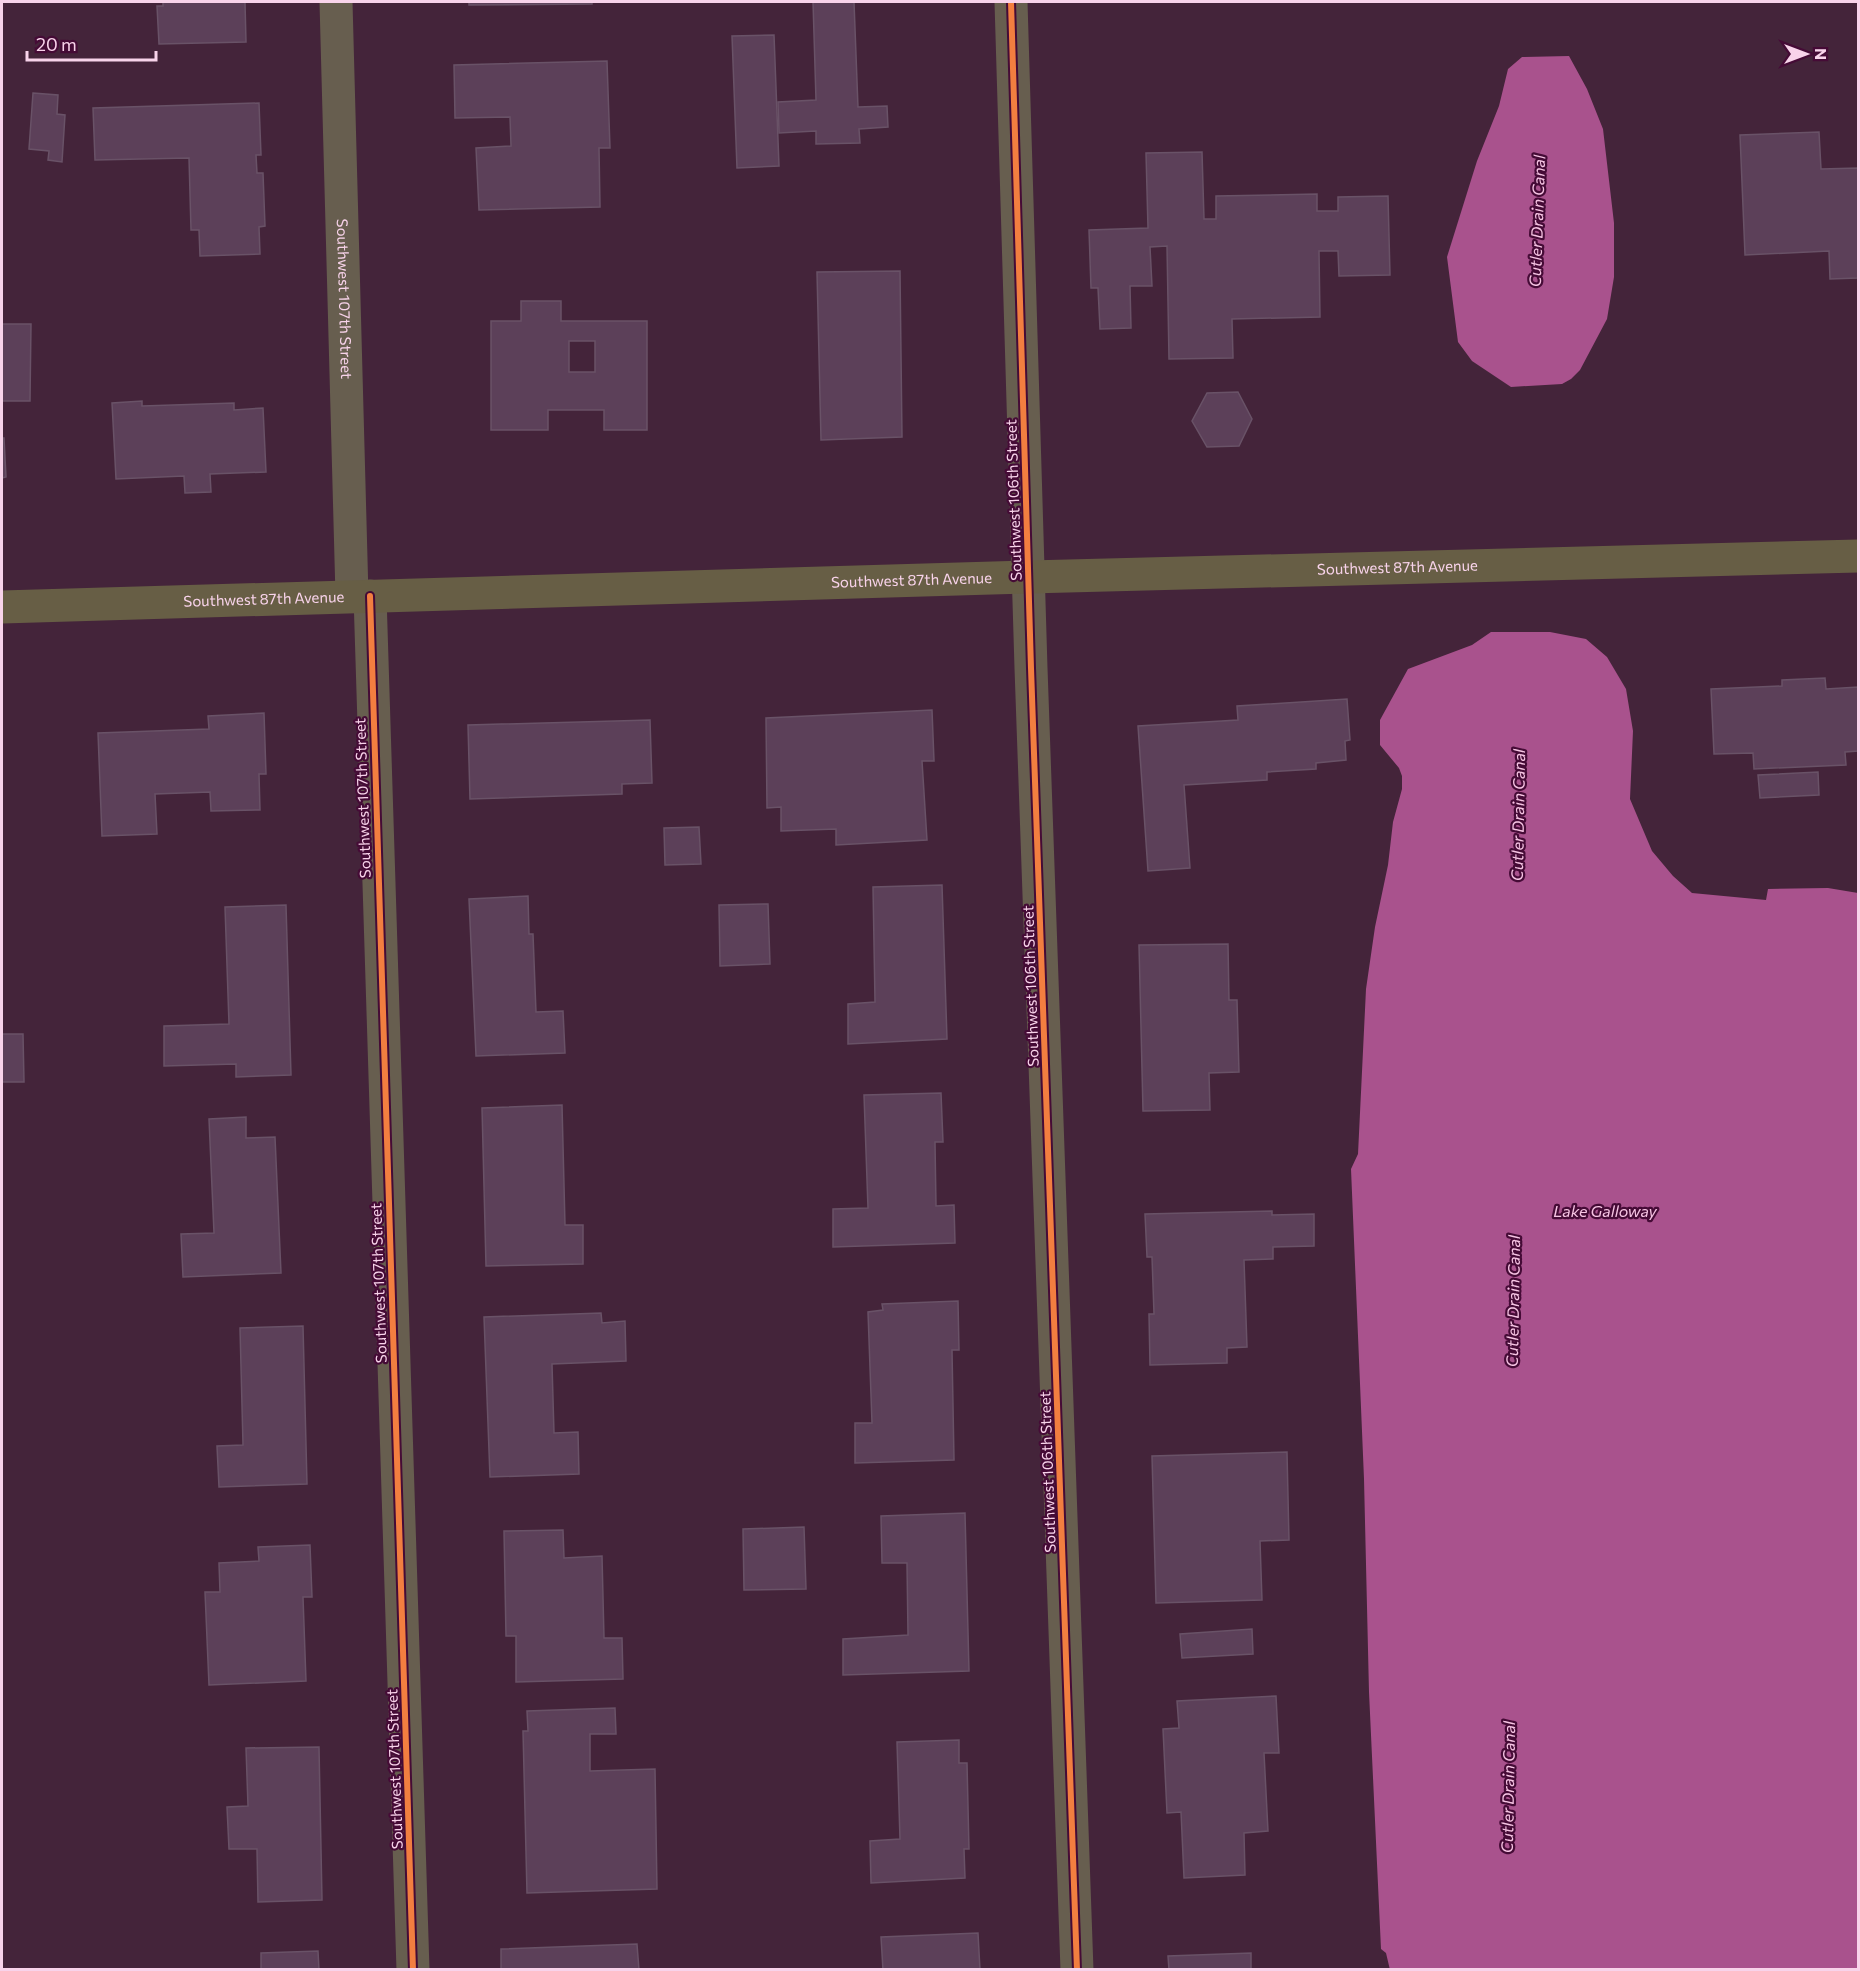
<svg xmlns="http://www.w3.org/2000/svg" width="1860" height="1971" viewBox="0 0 1860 1971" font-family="Commissioner,sans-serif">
<rect width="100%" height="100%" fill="#44243a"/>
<!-- water -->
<g fill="#a9528d">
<path d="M1569 56 1587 89 1603 129 1614 223V277L1607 319 1580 370 1571 379 1562 384 1511 387 1472 361 1458 342 1447 257 1477 161 1499 106 1508 69 1522 57Z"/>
<path d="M1491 632H1550L1586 639 1607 657 1626 689 1633 731 1630 799 1652 851 1673 876 1692 893 1766 900 1768 889 1828 888 1858 893V1969L1390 1970 1386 1953 1381 1949 1369 1692 1364 1479 1351 1169 1358 1154 1366 989 1375 927 1388 865 1393 822 1402 789V776L1399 768 1380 745V720L1408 669 1472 645Z"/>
</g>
<!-- building -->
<g fill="#5c4059" stroke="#695267" stroke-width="1.5" fill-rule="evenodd">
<path d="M163 2H245L246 42 159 44 157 6H163Z"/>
<path d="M469 2H592V4L469 5Z"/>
<path d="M813 2H854L858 107 887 106 888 127 859 129 860 143 816 144V131L779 133 778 102 816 100Z"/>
<path d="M774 35 779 166 737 168 732 36Z"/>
<path d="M607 61 610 148H599L600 207 479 210 476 148 511 146 510 117 455 118 454 65Z"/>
<path d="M33 93 58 95 57 114 65 115 62 162 48 160 49 151 29 149Z"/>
<path d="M259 103 261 155H256L257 173H263L265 226 259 227 260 254 200 256 199 230H191L189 158 95 160 93 108Z"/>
<path d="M1819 132 1821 169 1858 168V278L1830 279 1829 251 1745 255 1740 135Z"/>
<path d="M1202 152 1204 219H1216V196L1317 194V211H1338V197L1388 196 1390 275 1339 276 1338 251H1319L1320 317 1232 319 1233 358 1169 359 1167 246 1150 247 1152 286H1130L1131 328 1100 329 1098 288H1091L1089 230 1148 228 1146 153Z"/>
<path d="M900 271 902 437 821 440 817 272Z"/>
<path d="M521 301H561V321H647V430H604V410H548V430H491V321H521ZM569 341H595V372H569Z"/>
<path d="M2 324H31L30 401H2Z"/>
<path d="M1238 392 1252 419 1239 446 1207 447 1192 421 1207 393Z"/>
<path d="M142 401V406L234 403V410L263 408 266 472 210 474 211 492 185 493 184 476 116 479 112 403Z"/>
<path d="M2 438H4L6 477 2 478Z"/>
<path d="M1825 678 1826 689 1858 687V751L1845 752 1846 765 1754 769 1753 753 1714 754 1711 689 1782 686V680Z"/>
<path d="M1347 699 1350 740 1345 741 1346 760 1316 763V769L1267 772V780L1184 785 1190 868 1148 871 1138 726 1238 720 1237 706Z"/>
<path d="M932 710 934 761H922L927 840 836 845V829L781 831V807L767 808 766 718Z"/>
<path d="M264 713 266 774H259L260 810 211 811 210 792 155 794 157 834 102 836 98 733 209 729 208 716Z"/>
<path d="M650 720 652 783 622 784V794L470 799 468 725Z"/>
<path d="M1818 772 1819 795 1760 798 1758 775Z"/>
<path d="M699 827 701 864 665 865 664 828Z"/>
<path d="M942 885 947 1039 848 1044V1004L875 1002 873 887Z"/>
<path d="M528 896 529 934H533L536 1012 563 1011 565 1053 476 1056 469 899Z"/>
<path d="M768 904 770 964 720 966 719 905Z"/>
<path d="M286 905 291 1075 236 1077V1064L164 1066V1026L229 1024 225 907Z"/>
<path d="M1228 944 1229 1000H1237L1239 1072 1209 1073 1210 1110 1143 1111 1139 945Z"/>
<path d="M2 1034H23L24 1082H2Z"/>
<path d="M941 1093 943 1142H935L936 1206 954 1205 955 1243 833 1247V1209L868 1208 864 1095Z"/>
<path d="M562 1105 565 1225H583V1264L486 1266 482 1108Z"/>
<path d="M246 1117V1138L275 1137 281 1273 183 1277 181 1234 214 1233 209 1119Z"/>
<path d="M1272 1211V1215L1314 1214V1246L1273 1247V1259L1244 1260 1247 1347 1227 1348V1363L1150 1365 1149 1314H1154L1152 1257H1147L1145 1214Z"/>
<path d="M958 1301 959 1350H952L954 1460 855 1463V1423H872L868 1312 883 1310 882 1304Z"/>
<path d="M601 1313 602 1323 625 1321 626 1361 552 1364 554 1433 578 1432 579 1474 490 1477 484 1317Z"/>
<path d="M303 1326 307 1484 219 1487 217 1446 243 1445 240 1328Z"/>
<path d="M1287 1452 1289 1540 1260 1541 1262 1600 1156 1603 1152 1456Z"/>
<path d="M965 1513 969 1671 843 1675V1639L908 1635 907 1563H882L881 1516Z"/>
<path d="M804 1527 806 1589 744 1590 743 1529Z"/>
<path d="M563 1530 564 1558 602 1556 604 1638H622L623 1679 516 1682V1636H506L504 1531Z"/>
<path d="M310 1545 312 1597H303L306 1681 209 1685 205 1592H220L219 1563 259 1561 258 1547Z"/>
<path d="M1252 1629 1253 1654 1182 1658 1180 1634Z"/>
<path d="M1276 1696 1279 1753H1264L1268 1831 1244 1833 1245 1875 1184 1878 1181 1812 1167 1813 1163 1729 1179 1728 1177 1701Z"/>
<path d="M615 1708 616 1734H590V1771L655 1769 657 1889 527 1893 523 1731H528L527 1711Z"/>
<path d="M959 1740V1763H967L969 1849H964L965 1878 871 1883 870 1841 900 1839 897 1742Z"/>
<path d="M319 1747 322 1900 258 1902 257 1849H229L227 1807 248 1806 246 1748Z"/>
<path d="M978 1933 980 1970H883L881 1937Z"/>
<path d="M637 1944 639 1970H501V1949Z"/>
<path d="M318 1951 319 1970H261V1953Z"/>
<path d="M1251 1953V1970H1169L1168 1956Z"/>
</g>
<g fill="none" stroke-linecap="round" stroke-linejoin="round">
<!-- minor -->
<g stroke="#675e4f" stroke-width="33">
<path id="s1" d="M336 2 352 596"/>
<path d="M1011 2 1031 668 1077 1970"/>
<path d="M370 596 413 1970"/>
</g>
<!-- secondary -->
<path stroke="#675e45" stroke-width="33" id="s2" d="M2 607 1029 577 1858 556"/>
<defs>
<g id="cycleway">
<path d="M1011 2 1031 668 1077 1970"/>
<path d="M370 596 413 1970"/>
</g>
</defs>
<!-- cycleway casing -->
<use href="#cycleway" stroke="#450b36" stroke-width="10"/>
<!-- cycleway -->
<use href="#cycleway" stroke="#f27e40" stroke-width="6"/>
</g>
<g text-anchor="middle" stroke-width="4.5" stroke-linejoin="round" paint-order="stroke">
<!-- street labels -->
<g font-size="15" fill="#f8d3ea" stroke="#450b36">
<text dy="5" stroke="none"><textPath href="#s1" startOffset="297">Southwest 107th Street</textPath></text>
<text transform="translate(1014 500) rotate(-92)" y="5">Southwest 106th Street</text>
<text dy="5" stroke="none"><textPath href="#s2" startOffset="1396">Southwest 87th Avenue</textPath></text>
<text dy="5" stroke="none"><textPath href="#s2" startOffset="910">Southwest 87th Avenue</textPath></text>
<text dy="5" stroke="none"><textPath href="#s2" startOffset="262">Southwest 87th Avenue</textPath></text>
<text transform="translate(363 798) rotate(-92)" y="5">Southwest 107th Street</text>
<text transform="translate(1031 986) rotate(-92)" y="5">Southwest 106th Street</text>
<text transform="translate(379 1283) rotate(-92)" y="5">Southwest 107th Street</text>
<text transform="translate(1048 1472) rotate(-92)" y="5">Southwest 106th Street</text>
<text transform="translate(395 1769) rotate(-92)" y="5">Southwest 107th Street</text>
</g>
<!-- water labels -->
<g font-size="16" font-style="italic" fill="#f7c5e4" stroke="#450b36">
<text transform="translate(1537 221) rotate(-88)" y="6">Cutler Drain Canal</text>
<text transform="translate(1518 815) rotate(-89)" y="6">Cutler Drain Canal</text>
<text x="1605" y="1217">Lake Galloway</text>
<text transform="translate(1513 1301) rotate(-89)" y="6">Cutler Drain Canal</text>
<text transform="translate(1508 1787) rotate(-89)" y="6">Cutler Drain Canal</text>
</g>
</g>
<!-- border -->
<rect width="1860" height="1971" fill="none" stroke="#f8d3ea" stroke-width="6"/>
<!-- north arrow -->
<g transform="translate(1806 54) rotate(90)" stroke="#450b36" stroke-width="4.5" paint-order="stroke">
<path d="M0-4.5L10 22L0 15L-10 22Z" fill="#f8d3ea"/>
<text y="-9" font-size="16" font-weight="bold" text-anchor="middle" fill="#f8d3ea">N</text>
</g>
<!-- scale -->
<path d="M27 51v9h129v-9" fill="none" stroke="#f8d3ea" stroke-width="3"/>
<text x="36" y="51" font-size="18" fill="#f8d3ea" stroke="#450b36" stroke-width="4.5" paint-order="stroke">20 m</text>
</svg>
